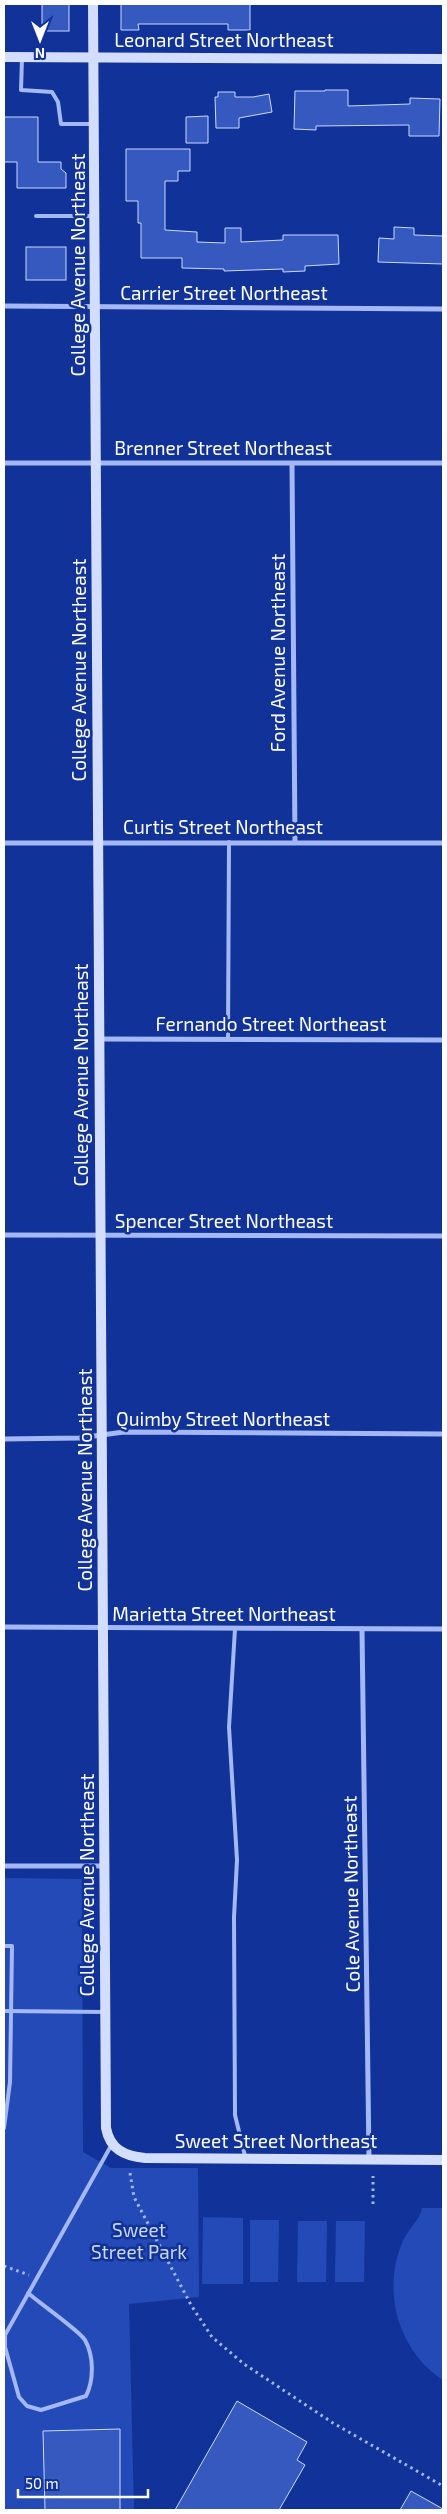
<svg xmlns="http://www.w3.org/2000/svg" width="447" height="2514" viewBox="0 0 447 2514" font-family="'Exo 2',sans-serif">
<rect width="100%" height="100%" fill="#139"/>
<!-- green -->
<g fill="#244ab8">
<path d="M4 1878 82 1879 83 2152 111 2168H198L199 2297 129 2304 134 2510H4Z"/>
<path d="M422 2208H443V2380C398 2351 381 2290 403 2241 407 2231 421 2218 422 2208Z"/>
<path d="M203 2217 243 2218V2284H202Z"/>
<path d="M250 2220H279L278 2282H250Z"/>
<path d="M298 2221H327L326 2282H297Z"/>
<path d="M336 2221H365L364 2282H335Z"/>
</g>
<!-- building -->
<g fill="#3559bf" stroke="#cbd9fe">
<rect x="42" y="4" width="27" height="27"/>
<path d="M121 4H250V30H228V24H138L139 30H121Z"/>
<path d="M325 90H348V106L410 104V98L440 99 439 136H409V125L316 126V130L294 129 295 91H325Z"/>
<path d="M218 92H235V97H253L269 94 272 112 239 118V128H216L215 97H218Z"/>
<path d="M208 116V143H186V117Z"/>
<path d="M4 117H38V162H61V169L66 173V188H17V162H4Z"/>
<path d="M126 149H190V171H178V181H165V230L197 232V242L225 243V228H241V242L283 240V235H338L339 264 305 266V271L283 272V269L224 271V269L182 268V258H141V223H138V201H126Z"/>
<path d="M394 227 414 228V235L443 236V264L378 262 379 238 394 239Z"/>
<rect x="26" y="247" width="40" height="33"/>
<path d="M237 2401 307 2442 297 2460 305 2465 279 2510H175Z"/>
<path d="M120 2429V2510H45L43 2431Z"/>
<path d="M411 2491 443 2509V2510H400Z"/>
</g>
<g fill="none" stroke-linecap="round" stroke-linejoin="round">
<!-- path -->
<g stroke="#a3b8f4" stroke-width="3" stroke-dasharray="2.5 4" stroke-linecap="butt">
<path d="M130 2173 134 2197 191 2305 212 2337 244 2364 333 2423 443 2486"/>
<path d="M373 2204V2176"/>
<path d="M4 2266 29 2275"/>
</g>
<!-- lane -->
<g stroke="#a3b8f4" stroke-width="4">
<path d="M22 58 21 90 52 92 58 102 61 124H93"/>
<path d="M36 216H92"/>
<path d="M228 1039 229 842"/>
<path d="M235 1629 229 1727 237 1860 234 1917 235 2115 245 2156"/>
<path d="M4 1946H12L10 2082 4 2128"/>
<path d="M4 2011 105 2012"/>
<path d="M28 2293C38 2302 80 2331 85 2340 94 2356 94 2380 86 2396L41 2410 27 2406 19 2397 5 2347V2335L112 2144"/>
</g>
<!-- street -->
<g stroke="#a3b8f4" stroke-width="5">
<path d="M4 306 443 309"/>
<path d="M4 463H443"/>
<path d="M292 464 295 842"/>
<path d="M4 843H443"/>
<path d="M99 1039 443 1040"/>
<path d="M4 1235 443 1236"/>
<path d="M4 1439 79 1438 124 1432 443 1434"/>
<path d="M4 1627 443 1629"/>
<path d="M362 1629 369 2159"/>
<path d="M4 1866H104"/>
</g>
<!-- secondary -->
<g stroke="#d3ddfd" stroke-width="10">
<path d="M93 4 106 2128C110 2149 124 2156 145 2158L443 2160"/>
<path d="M4 57 443 59"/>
</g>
</g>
<g text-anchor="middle" stroke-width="5" stroke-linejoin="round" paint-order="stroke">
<!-- street labels -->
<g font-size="19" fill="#fff" stroke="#139">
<text x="224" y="47">Leonard Street Northeast</text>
<text transform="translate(78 265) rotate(-90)" y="7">College Avenue Northeast</text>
<text x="224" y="300">Carrier Street Northeast</text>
<text x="223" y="455">Brenner Street Northeast</text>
<text transform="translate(278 653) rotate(-90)" y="7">Ford Avenue Northeast</text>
<text transform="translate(79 670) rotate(-90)" y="7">College Avenue Northeast</text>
<text x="223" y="834">Curtis Street Northeast</text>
<text x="271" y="1031">Fernando Street Northeast</text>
<text transform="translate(81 1075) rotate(-90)" y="7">College Avenue Northeast</text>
<text x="224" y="1228">Spencer Street Northeast</text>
<text x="223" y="1426">Quimby Street Northeast</text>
<text transform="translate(85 1480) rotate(-90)" y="7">College Avenue Northeast</text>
<text x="224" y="1621">Marietta Street Northeast</text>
<text transform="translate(87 1885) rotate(-90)" y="7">College Avenue Northeast</text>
<text transform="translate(351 1894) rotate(-91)" y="7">Cole Avenue Northeast</text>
<text x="276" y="2148">Sweet Street Northeast</text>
</g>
<!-- park labels -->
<g font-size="19" fill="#cbd9fe" stroke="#139">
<text x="139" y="2237">Sweet<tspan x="139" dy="22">Street Park</tspan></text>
</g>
</g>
<!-- border -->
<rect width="447" height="2514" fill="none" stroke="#ffffff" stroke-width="10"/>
<!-- north arrow -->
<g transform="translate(40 40) rotate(180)" stroke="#113399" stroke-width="4" paint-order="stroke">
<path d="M0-4L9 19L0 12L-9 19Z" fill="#ffffff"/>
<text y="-8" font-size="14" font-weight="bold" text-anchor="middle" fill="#ffffff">N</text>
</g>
<!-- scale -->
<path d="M18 2489v8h130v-8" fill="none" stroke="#ffffff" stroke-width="2.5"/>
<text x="25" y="2489" font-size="15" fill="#ffffff" stroke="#113399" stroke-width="4" paint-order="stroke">50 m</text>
</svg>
